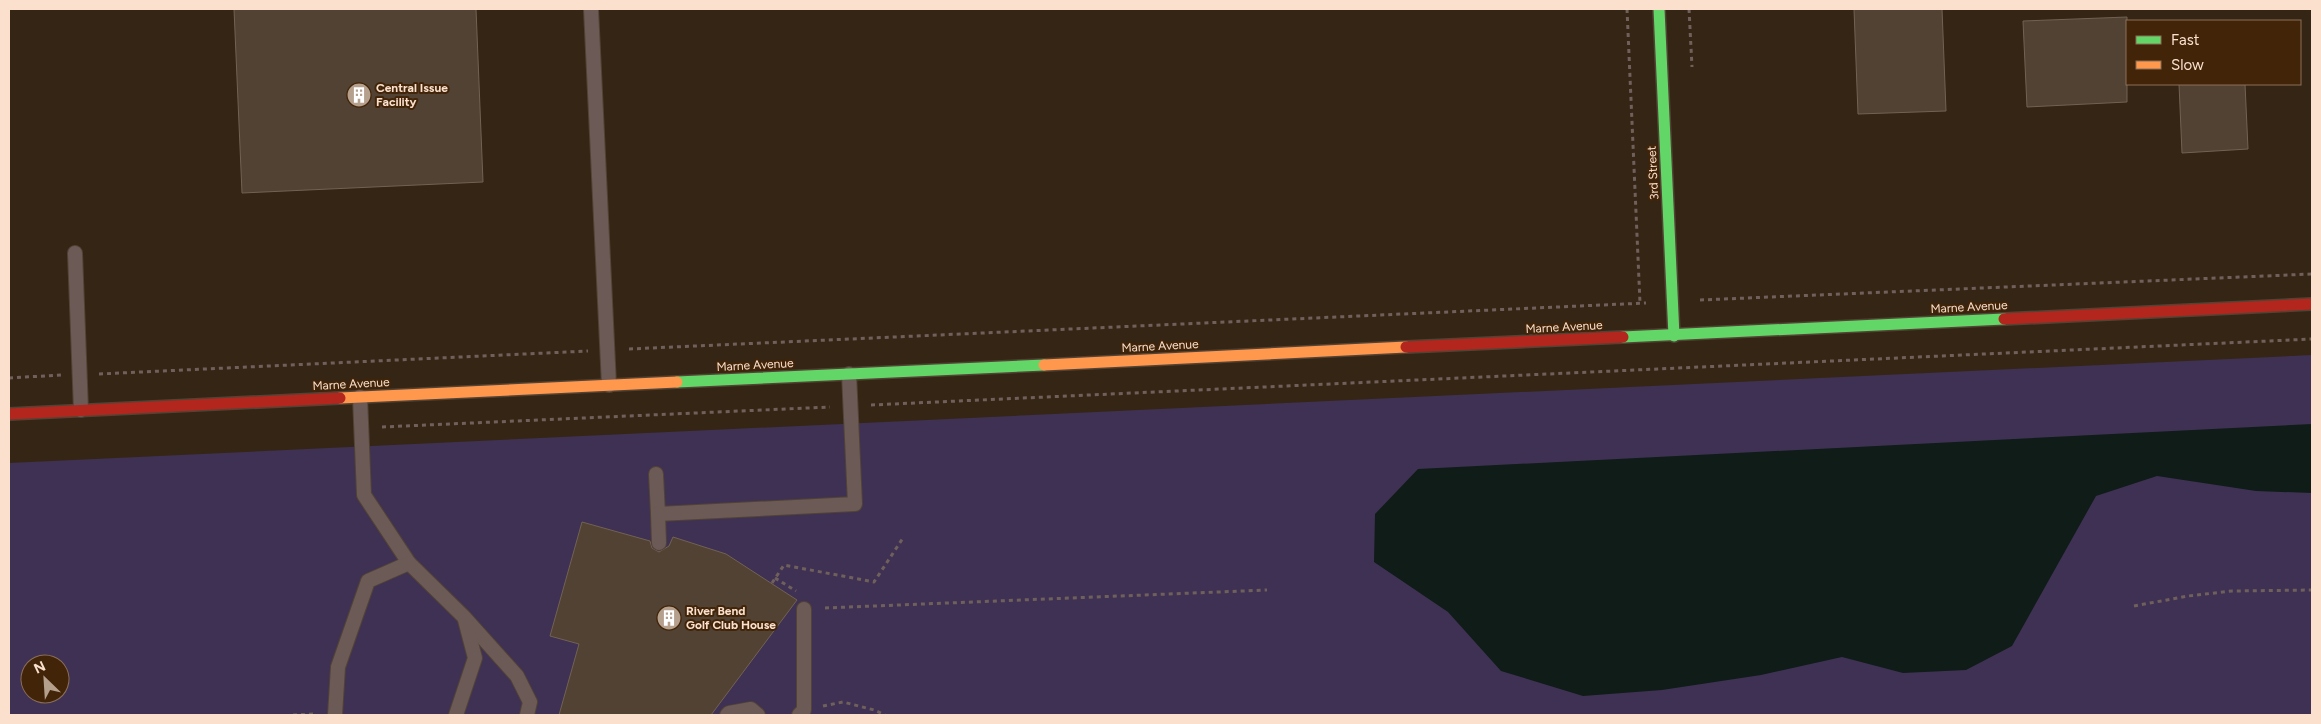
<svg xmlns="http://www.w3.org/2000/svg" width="2321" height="724" viewBox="0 0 2321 724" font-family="Figtree,sans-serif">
<rect width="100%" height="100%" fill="#352515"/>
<!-- green -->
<path fill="#3f3153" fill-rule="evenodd" d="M2312 355V715H9V463ZM30 664H60V694H30Z"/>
<!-- water -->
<path fill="#101c18" d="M2312 424V493L2256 491 2157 476 2096 496 2012 646 1966 670 1903 673 1842 657 1761 675 1662 690 1583 696 1501 671 1448 612 1374 562 1375 514 1418 469Z"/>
<!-- building -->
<g fill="#524234" stroke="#726253">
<path d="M234 9H476L483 182 242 193Z"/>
<path d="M1854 9H1942L1946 111 1858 114Z"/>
<path d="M2127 17V102L2027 107 2023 21Z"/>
<path d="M2179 84H2245L2248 149 2182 153Z"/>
<path d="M582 522 650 541 652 548 659 552 669 546 673 537 726 554 797 600 711 715H559L579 644 550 636Z"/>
</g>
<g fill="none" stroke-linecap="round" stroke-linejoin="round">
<defs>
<g id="lane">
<path d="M591 9 609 385"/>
<path d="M75 253 81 410"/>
<path d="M360 397 364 495 409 563 464 617 517 676 530 702 527 715"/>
<path d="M656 474 658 514 855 504 849 374"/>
<path d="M658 514 659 543"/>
<path d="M335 715 338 667 368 581 409 563"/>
<path d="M456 715 475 658 465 620"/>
<path d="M727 715 729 713 751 709 758 715"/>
<path d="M799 715 804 710V609"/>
</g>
<g id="fast">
<path d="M1659 9 1674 336"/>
<path d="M1623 337 2004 319"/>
<path d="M677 382 1044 365"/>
</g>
<g id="slow">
<path d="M1044 365 1406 347"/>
<path d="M340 398 677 382"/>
</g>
<g id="jam">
<path d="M2004 319 2312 304"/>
<path d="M1406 347 1623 337"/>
<path d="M9 414 340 398"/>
</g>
</defs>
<!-- lane casing -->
<use href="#lane" stroke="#524335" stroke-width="16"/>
<!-- fast casing -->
<use href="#fast" stroke="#524335" stroke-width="14"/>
<!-- slow casing -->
<use href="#slow" stroke="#524335" stroke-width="14"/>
<!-- jam casing -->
<use href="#jam" stroke="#524335" stroke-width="14"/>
<!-- path -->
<g stroke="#70605c" stroke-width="3" stroke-dasharray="4 4" stroke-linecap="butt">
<path d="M1627 9 1640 303"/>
<path d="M1689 9 1692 67"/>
<path d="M1700 300 2312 274"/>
<path d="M629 349 1646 303"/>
<path d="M99 374 588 351"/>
<path d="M9 378 61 375"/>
<path d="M871 405 2312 339"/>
<path d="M382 427 830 407"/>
<path d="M775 578 796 591"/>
<path d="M772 583 784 565 874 582 903 538"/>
<path d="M2134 606 2188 596 2232 591 2312 590"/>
<path d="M825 608 1267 590"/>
<path d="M823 706 843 702 874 710 885 715"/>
<path d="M293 715 314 714"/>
</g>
<!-- lane -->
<use href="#lane" stroke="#6c5a57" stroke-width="14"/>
<!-- fast -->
<use href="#fast" stroke="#63d668" stroke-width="11"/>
<!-- slow -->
<use href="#slow" stroke="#ff974d" stroke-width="11"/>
<!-- jam -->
<use href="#jam" stroke="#b3261e" stroke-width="11"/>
</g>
<!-- icons -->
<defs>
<symbol id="building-disc" viewBox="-11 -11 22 22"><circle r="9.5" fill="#b59f8d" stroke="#422408"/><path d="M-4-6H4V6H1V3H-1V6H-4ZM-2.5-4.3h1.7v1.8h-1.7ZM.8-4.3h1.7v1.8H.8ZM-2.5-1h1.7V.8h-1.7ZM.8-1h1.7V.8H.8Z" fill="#fff"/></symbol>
</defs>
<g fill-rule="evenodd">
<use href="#building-disc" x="345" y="81" width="28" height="28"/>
<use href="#building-disc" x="655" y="604" width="28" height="28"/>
</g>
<g text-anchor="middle" stroke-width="4" stroke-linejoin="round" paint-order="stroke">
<!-- poi labels -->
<g font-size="12" font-weight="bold" fill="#fae0cd" stroke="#422408" text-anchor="start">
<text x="376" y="92">Central Issue<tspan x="376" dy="14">Facility</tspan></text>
<text x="686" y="615">River Bend<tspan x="686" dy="14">Golf Club House</tspan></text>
</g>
<!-- street labels -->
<g font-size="12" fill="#fae0cd" stroke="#422408">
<text transform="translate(1653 173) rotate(-93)" y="4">3rd Street</text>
<text transform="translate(1969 307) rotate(-3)" y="4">Marne Avenue</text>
<text transform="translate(1564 327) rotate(-3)" y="4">Marne Avenue</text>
<text transform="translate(1160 346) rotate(-3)" y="4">Marne Avenue</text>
<text transform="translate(755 365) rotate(-3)" y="4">Marne Avenue</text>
<text transform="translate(351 384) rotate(-3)" y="4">Marne Avenue</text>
</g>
</g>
<!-- border -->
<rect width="2321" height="724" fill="none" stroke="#fae0cd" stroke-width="20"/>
<!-- legend -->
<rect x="2126" y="20" width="175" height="65" fill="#422408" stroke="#8c6f57"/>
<rect x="2136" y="36" width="25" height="8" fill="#63d668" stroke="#8c6f57"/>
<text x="2171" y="45" font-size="15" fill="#fae0cd">Fast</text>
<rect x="2136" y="61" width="25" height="8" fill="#ff974d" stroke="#8c6f57"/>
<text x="2171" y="70" font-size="15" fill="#fae0cd">Slow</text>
<!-- north arrow -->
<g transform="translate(45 679) rotate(335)"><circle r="24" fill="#422408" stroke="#8c6f57"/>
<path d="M0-4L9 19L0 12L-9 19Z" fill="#b59f8d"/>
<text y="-8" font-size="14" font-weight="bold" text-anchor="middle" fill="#fae0cd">N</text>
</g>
</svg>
